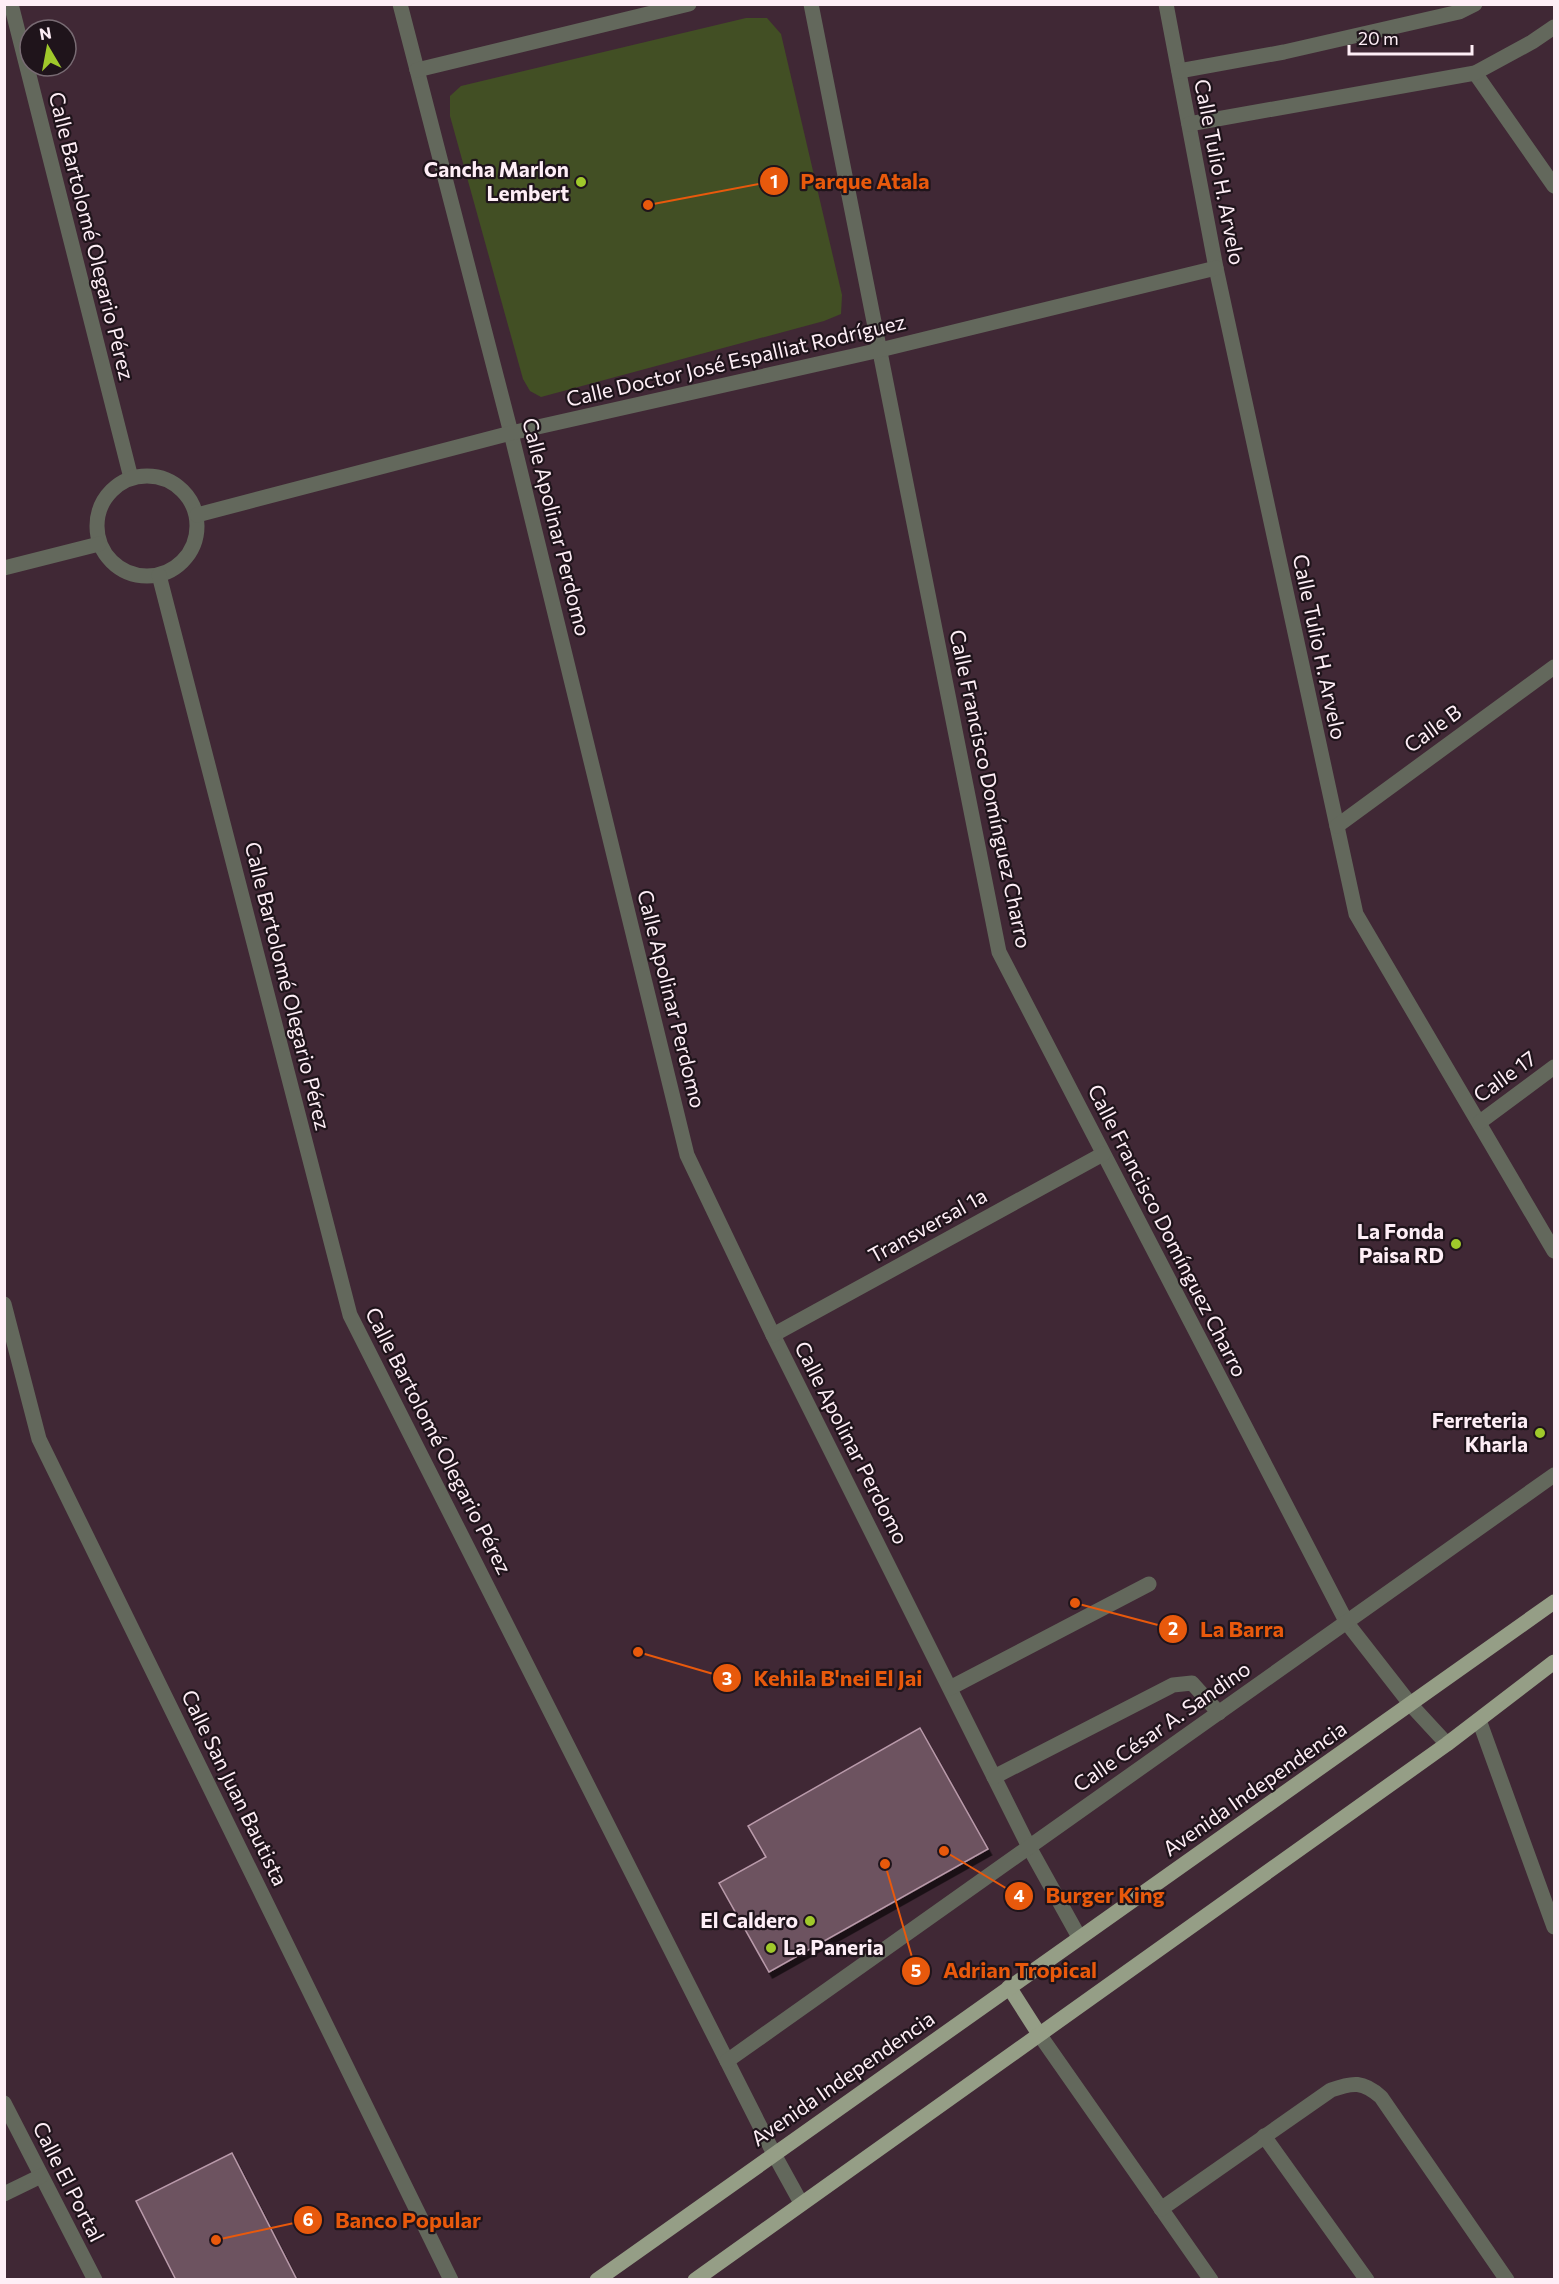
<svg xmlns="http://www.w3.org/2000/svg" width="1559" height="2284" viewBox="0 0 1559 2284" font-family="Commissioner,sans-serif">
<defs>
<filter id="shadow"><feDropShadow dx="3.5" dy="6" stdDeviation="0" flood-color="#0009"/></filter>
</defs>
<rect width="100%" height="100%" fill="#402835"/>
<!-- green -->
<path fill="#424f24" d="M746 18H767L781 34 842 295 841 314 824 321 541 397 530 391 523 379 450 116V96L461 86Z"/>
<!-- building -->
<g fill="#6d5260" stroke="#b99aaa" stroke-width="1.5" filter="url(#shadow)">
<path d="M920 1728 988 1849 769 1972 719 1883 766 1857 748 1826Z"/>
<path d="M232 2153 297 2280H176L136 2201Z"/>
</g>
<g fill="none" stroke-linecap="round" stroke-linejoin="round">
<!-- minor -->
<g stroke="#63685c" stroke-width="15">
<path d="M11 4 131 478"/>
<path d="M400 4 511 433 687 1155 773 1335 1029 1847 1079 1937"/>
<path d="M811 4 999 952 1347 1623 1411 1705 1447 1744"/>
<path d="M1166 4 1216 268 1356 914 1554 1251"/>
<path d="M417 70 689 4"/>
<path d="M1179 71 1284 52 1459 12 1475 4"/>
<path d="M1475 73 1554 186"/>
<path d="M1189 124 1475 73 1532 42 1554 27"/>
<circle cx="147" cy="526" r="50"/>
<path d="M197 515 511 433 880 350 1216 268"/>
<path d="M4 568 99 544"/>
<path d="M159 575 350 1315 774 2154 801 2203"/>
<path d="M1337 826 1554 667"/>
<path d="M1480 1122 1554 1067"/>
<path d="M4 1304 39 1439 451 2280"/>
<path d="M773 1335 1103 1154"/>
<path d="M950 1688 1149 1584"/>
<path d="M1479 1720 1554 1927"/>
<path d="M994 1777 1173 1685 1192 1683 1219 1713"/>
<path d="M1039 2034 1211 2280"/>
<path d="M727 2061 1554 1475"/>
<path d="M4 2103 95 2280"/>
<path d="M1264 2136 1367 2280"/>
<path d="M4 2194 41 2176"/>
<path d="M1161 2209 1331 2090C1353 2082 1363 2081 1381 2097L1507 2280"/>
</g>
<!-- major -->
<g stroke="#959e86" stroke-width="15">
<path d="M1009 1987 1039 2034"/>
<path d="M597 2280 1554 1602"/>
<path d="M695 2280 1447 1744 1554 1662"/>
</g>
</g>
<!-- markers -->
<g fill="#a0c92b" stroke="#1f141b" stroke-width="2">
<circle cx="581" cy="182" r="6"/>
<circle cx="1456" cy="1244" r="6"/>
<circle cx="1540" cy="1433" r="6"/>
<circle cx="810" cy="1921" r="6"/>
<circle cx="771" cy="1948" r="6"/>
</g>
<g text-anchor="middle" stroke-width="4.5" stroke-linejoin="round" paint-order="stroke">
<!-- poi labels -->
<g font-size="21" font-weight="bold" fill="#feeef6" stroke="#1f141b" text-anchor="end">
<text x="569" y="177">Cancha Marlon<tspan x="569" dy="24">Lembert</tspan></text>
<text x="1444" y="1239">La Fonda<tspan x="1444" dy="24">Paisa RD</tspan></text>
<text x="1528" y="1428">Ferreteria<tspan x="1528" dy="24">Kharla</tspan></text>
<text x="798" y="1928">El Caldero</text>
<text x="783" y="1955" text-anchor="start">La Paneria</text>
</g>
<!-- street labels -->
<g font-size="21" fill="#feeef6" stroke="#1f141b">
<text transform="translate(1219 172) rotate(79)" y="7">Calle Tulio H. Arvelo</text>
<text transform="translate(91 236) rotate(76)" y="7">Calle Bartolomé Olegario Pérez</text>
<text transform="translate(736 361) rotate(-13)" y="7">Calle Doctor José Espalliat Rodríguez</text>
<text transform="translate(556 527) rotate(76)" y="7">Calle Apolinar Perdomo</text>
<text transform="translate(1319 647) rotate(78)" y="7">Calle Tulio H. Arvelo</text>
<text transform="translate(1433 729) rotate(-36)" y="7">Calle B</text>
<text transform="translate(990 789) rotate(78)" y="7">Calle Francisco Domínguez Charro</text>
<text transform="translate(287 986) rotate(76)" y="7">Calle Bartolomé Olegario Pérez</text>
<text transform="translate(671 999) rotate(76)" y="7">Calle Apolinar Perdomo</text>
<text transform="translate(1505 1077) rotate(-36)" y="7">Calle 17</text>
<text transform="translate(928 1226) rotate(-29)" y="7">Transversal 1a</text>
<text transform="translate(1167 1231) rotate(63)" y="7">Calle Francisco Domínguez Charro</text>
<text transform="translate(438 1441) rotate(63)" y="7">Calle Bartolomé Olegario Pérez</text>
<text transform="translate(851 1443) rotate(63)" y="7">Calle Apolinar Perdomo</text>
<text transform="translate(1162 1727) rotate(-35)" y="7">Calle César A. Sandino</text>
<text transform="translate(234 1788) rotate(64)" y="7">Calle San Juan Bautista</text>
<text transform="translate(1255 1789) rotate(-35)" y="7">Avenida Independencia</text>
<text transform="translate(843 2079) rotate(-35)" y="7">Avenida Independencia</text>
<text transform="translate(68 2182) rotate(63)" y="7">Calle El Portal</text>
</g>
</g>
<!-- callouts -->
<path fill="none" stroke="#e8590c" stroke-width="2" d="M648 205L774 181M1075 1603L1173 1629M638 1652L727 1678M944 1851L1019 1896M885 1864L916 1971M216 2240L308 2220"/>
<g fill="#e8590c" stroke="#1f141b" stroke-width="2">
<circle cx="648" cy="205" r="6"/>
<circle cx="1075" cy="1603" r="6"/>
<circle cx="638" cy="1652" r="6"/>
<circle cx="944" cy="1851" r="6"/>
<circle cx="885" cy="1864" r="6"/>
<circle cx="216" cy="2240" r="6"/>
<circle cx="774" cy="181" r="15"/>
<circle cx="1173" cy="1629" r="15"/>
<circle cx="727" cy="1678" r="15"/>
<circle cx="1019" cy="1896" r="15"/>
<circle cx="916" cy="1971" r="15"/>
<circle cx="308" cy="2220" r="15"/>
</g>
<g font-size="18" text-anchor="middle" font-weight="bold" fill="#fff">
<text x="774" y="188">1</text>
<text x="1173" y="1635">2</text>
<text x="727" y="1685">3</text>
<text x="1019" y="1902">4</text>
<text x="916" y="1977">5</text>
<text x="308" y="2226">6</text>
</g>
<g font-size="22" text-anchor="middle" font-weight="bold" fill="#e8590c" stroke="#1f141b" stroke-width="4.5" stroke-linejoin="round" paint-order="stroke">
<text x="865" y="189">Parque Atala</text>
<text x="1242" y="1637">La Barra</text>
<text x="838" y="1686">Kehila B'nei El Jai</text>
<text x="1105" y="1903">Burger King</text>
<text x="1020" y="1978">Adrian Tropical</text>
<text x="408" y="2228">Banco Popular</text>
</g>
<!-- border -->
<rect width="1559" height="2284" fill="none" stroke="#feeef6" stroke-width="12"/>
<!-- north arrow -->
<g transform="translate(48 48) rotate(350)"><circle r="28" fill="#1f141b" stroke="#786b73" stroke-width="1.5"/>
<path d="M0-4.5L10 22L0 15L-10 22Z" fill="#a0c92b"/>
<text y="-9" font-size="16" font-weight="bold" text-anchor="middle" fill="#feeef6">N</text>
</g>
<!-- scale -->
<path d="M1349 45v9h123v-9" fill="none" stroke="#feeef6" stroke-width="3"/>
<text x="1358" y="45" font-size="18" fill="#feeef6" stroke="#1f141b" stroke-width="4.5" paint-order="stroke">20 m</text>
</svg>
